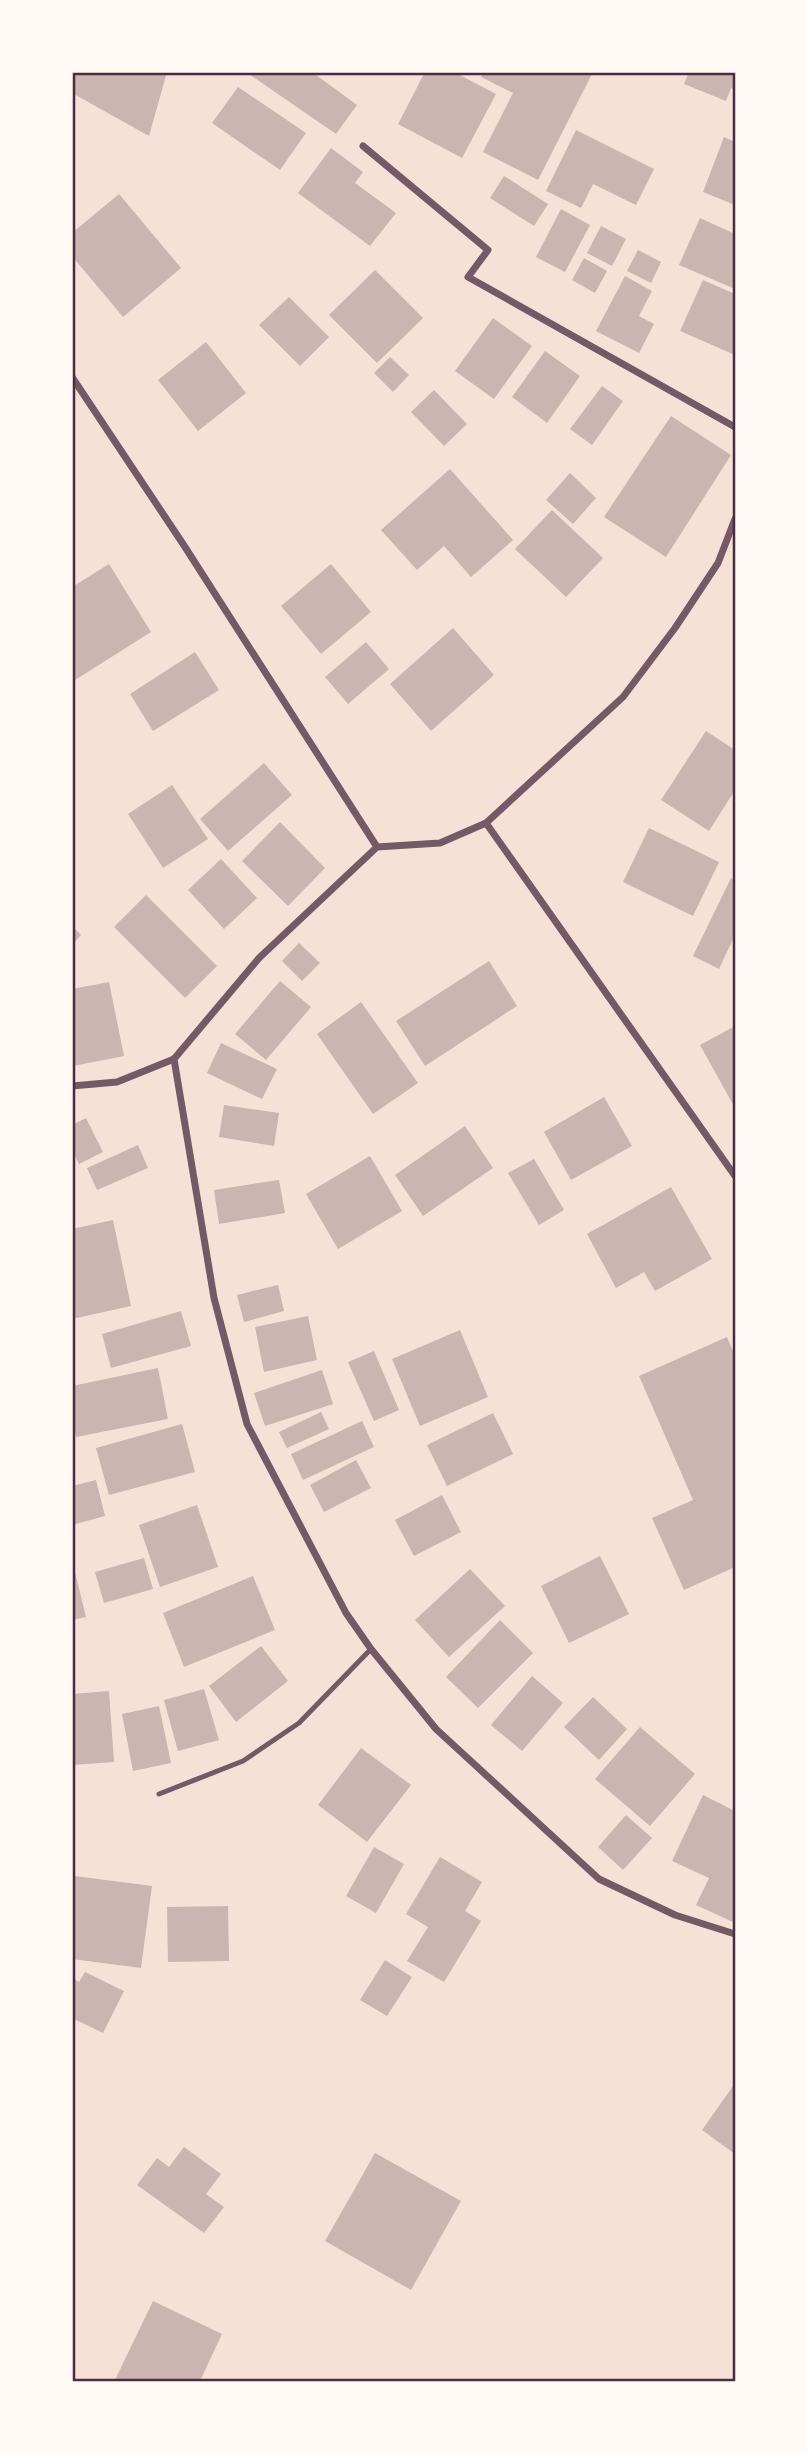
<svg xmlns="http://www.w3.org/2000/svg" width="807" height="2453" viewBox="0 0 807 2453" font-family="Quicksand,sans-serif">
<rect width="100%" height="100%" fill="#f7e1d7"/>
<!-- building -->
<g fill="#ccb4b1">
<path d="M72 72H167L149 136 72 93Z"/>
<path d="M246 72H312L357 105 336 134Z"/>
<path d="M425 72H454L496 94 462 158 398 124Z"/>
<path d="M484 72H593L538 180 483 152 513 93 481 77Z"/>
<path d="M689 72H735V90L731 88 726 101 684 84Z"/>
<path d="M238 87 306 133 280 170 212 123Z"/>
<path d="M576 130 654 169 636 205 593 184 581 208 546 191Z"/>
<path d="M724 137 735 142V205L703 192Z"/>
<path d="M331 148 363 172 355 183 396 213 370 246 298 193Z"/>
<path d="M504 176 548 204 534 226 490 198Z"/>
<path d="M119 194 181 268 123 317 72 256V233Z"/>
<path d="M561 209 590 225 565 272 536 257Z"/>
<path d="M700 218 735 234V289L679 265Z"/>
<path d="M601 226 626 239 612 266 587 253Z"/>
<path d="M638 250 661 262 651 283 627 271Z"/>
<path d="M584 258 607 271 595 293 572 280Z"/>
<path d="M375 270 423 318 377 363 329 315Z"/>
<path d="M625 276 652 291 639 316 654 324 639 353 596 331Z"/>
<path d="M703 280 735 294V355L680 331Z"/>
<path d="M289 297 329 337 300 366 259 325Z"/>
<path d="M493 318 532 346 494 399 455 371Z"/>
<path d="M206 342 246 393 198 431 158 380Z"/>
<path d="M545 351 580 376 547 423 512 397Z"/>
<path d="M390 357 409 375 393 392 374 373Z"/>
<path d="M602 386 623 401 592 445 570 429Z"/>
<path d="M434 390 467 424 444 446 411 412Z"/>
<path d="M671 416 731 455 666 557 604 517Z"/>
<path d="M450 469 513 540 471 577 444 546 417 570 381 530Z"/>
<path d="M570 473 596 498 573 524 546 500Z"/>
<path d="M552 510 603 558 566 597 515 549Z"/>
<path d="M109 564 151 632 72 682V587Z"/>
<path d="M331 564 371 612 321 654 281 606Z"/>
<path d="M453 628 494 675 431 731 390 684Z"/>
<path d="M366 642 389 669 348 704 325 677Z"/>
<path d="M195 652 219 690 153 731 130 694Z"/>
<path d="M706 731 735 750V790L709 831 661 800Z"/>
<path d="M264 763 292 795 228 851 200 819Z"/>
<path d="M172 785 208 839 163 868 128 814Z"/>
<path d="M280 822 325 868 288 906 242 861Z"/>
<path d="M649 828 719 862 693 916 623 882Z"/>
<path d="M221 859 257 898 224 929 188 890Z"/>
<path d="M731 878 735 880V935L719 969 693 956Z"/>
<path d="M146 895 217 966 185 998 114 927Z"/>
<path d="M72 926 81 935 72 945Z"/>
<path d="M299 943 320 963 302 981 282 961Z"/>
<path d="M489 961 517 1006 425 1066 396 1021Z"/>
<path d="M280 981 311 1007 266 1060 235 1034Z"/>
<path d="M109 982 124 1056 73 1066 72 989Z"/>
<path d="M361 1002 418 1083 373 1114 317 1034Z"/>
<path d="M735 1026V1108L700 1045Z"/>
<path d="M221 1043 277 1069 262 1099 207 1073Z"/>
<path d="M604 1097 632 1146 571 1180 544 1132Z"/>
<path d="M224 1105 279 1113 274 1146 219 1137Z"/>
<path d="M86 1118 103 1152 79 1164 72 1150V1125Z"/>
<path d="M465 1126 493 1168 423 1216 395 1175Z"/>
<path d="M138 1145 148 1168 97 1190 87 1168Z"/>
<path d="M370 1156 402 1211 338 1249 306 1194Z"/>
<path d="M534 1159 564 1210 539 1225 508 1173Z"/>
<path d="M279 1180 285 1213 219 1224 214 1190Z"/>
<path d="M671 1187 712 1259 655 1291 644 1272 616 1288 587 1234Z"/>
<path d="M113 1220 131 1306 72 1319V1229Z"/>
<path d="M278 1285 284 1311 244 1322 237 1295Z"/>
<path d="M181 1311 191 1346 111 1368 102 1334Z"/>
<path d="M308 1316 317 1360 264 1372 255 1327Z"/>
<path d="M460 1330 488 1397 420 1426 392 1359Z"/>
<path d="M727 1337 735 1356V1567L684 1590 652 1518 693 1500 639 1376Z"/>
<path d="M374 1351 399 1410 374 1421 348 1362Z"/>
<path d="M158 1368 168 1419 76 1437 72 1417V1386Z"/>
<path d="M322 1370 333 1404 265 1426 254 1393Z"/>
<path d="M321 1412 329 1429 287 1448 279 1432Z"/>
<path d="M493 1413 513 1454 447 1486 427 1445Z"/>
<path d="M362 1421 374 1447 303 1480 291 1454Z"/>
<path d="M182 1424 195 1472 109 1495 96 1448Z"/>
<path d="M356 1460 371 1488 324 1512 310 1485Z"/>
<path d="M96 1480 105 1516 72 1525V1486Z"/>
<path d="M442 1495 461 1532 414 1556 395 1520Z"/>
<path d="M197 1505 218 1567 160 1587 139 1525Z"/>
<path d="M600 1556 629 1614 569 1643 541 1586Z"/>
<path d="M144 1558 153 1589 104 1603 95 1572Z"/>
<path d="M72 1560 86 1617 72 1620Z"/>
<path d="M470 1569 505 1606 449 1657 415 1620Z"/>
<path d="M253 1576 275 1630 184 1667 163 1613Z"/>
<path d="M500 1620 533 1653 478 1708 446 1677Z"/>
<path d="M261 1646 288 1681 236 1722 209 1686Z"/>
<path d="M532 1676 563 1703 522 1751 491 1725Z"/>
<path d="M204 1689 219 1740 178 1751 164 1700Z"/>
<path d="M109 1691 114 1762 72 1765V1694Z"/>
<path d="M593 1697 627 1729 599 1760 564 1727Z"/>
<path d="M159 1706 171 1763 133 1771 122 1714Z"/>
<path d="M640 1727 695 1774 650 1826 595 1779Z"/>
<path d="M361 1748 411 1785 367 1842 318 1805Z"/>
<path d="M703 1795 735 1811V1917L733 1922 696 1905 709 1878 672 1861Z"/>
<path d="M626 1815 652 1838 623 1870 598 1847Z"/>
<path d="M374 1847 404 1864 376 1913 346 1896Z"/>
<path d="M440 1857 482 1882 465 1911 481 1921 444 1982 407 1961 428 1927 406 1914Z"/>
<path d="M75 1876 152 1886 141 1968 72 1959V1907Z"/>
<path d="M228 1906 229 1961 168 1962 167 1907Z"/>
<path d="M385 1960 412 1977 387 2016 360 2000Z"/>
<path d="M85 1972 124 1991 103 2033 72 2018V1978L79 1982Z"/>
<path d="M733 2086 735 2087V2154L702 2130Z"/>
<path d="M184 2147 221 2174 206 2194 224 2207 204 2233 137 2185 157 2158 169 2167Z"/>
<path d="M375 2153 461 2201 411 2290 325 2241Z"/>
<path d="M153 2301 222 2334 200 2381 115 2380Z"/>
</g>
<g fill="none" stroke-linecap="round" stroke-linejoin="round">
<!-- service -->
<path stroke="#755966" stroke-width="5" d="M159 1794 243 1761 299 1723 371 1649"/>
<!-- minor -->
<g stroke="#755966" stroke-width="7">
<path d="M363 146 488 250 468 277 735 427"/>
<path d="M72 377 185 547 377 847"/>
<path d="M486 823 735 1176"/>
<path d="M174 1059 214 1298 247 1424 346 1613 371 1649 436 1729 599 1879 675 1915 735 1934"/>
<path d="M72 1086 117 1082 174 1059 259 958 377 847 440 843 486 823 623 697 675 628 718 563 735 519"/>
</g>
</g>
<!-- border -->
<rect width="807" height="2453" fill="none" stroke="#fffaf5" stroke-width="147"/>
<rect x="74" y="74" width="660" height="2306" fill="none" stroke="#4a2c40" stroke-width="2.5"/>
</svg>
